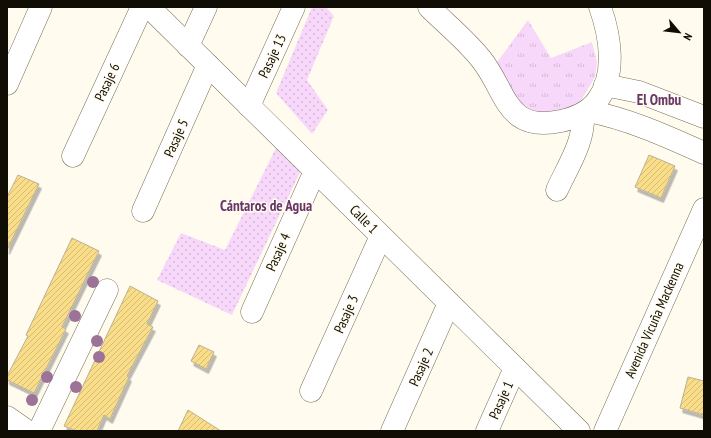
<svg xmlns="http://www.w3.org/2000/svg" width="711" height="438" viewBox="0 0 711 438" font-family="'PT Sans Narrow',sans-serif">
<defs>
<pattern id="grass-dots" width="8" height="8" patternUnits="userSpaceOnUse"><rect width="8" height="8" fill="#f8d8fa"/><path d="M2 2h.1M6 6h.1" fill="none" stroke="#d4b8d5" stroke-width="1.8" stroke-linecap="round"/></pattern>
<pattern id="park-tufts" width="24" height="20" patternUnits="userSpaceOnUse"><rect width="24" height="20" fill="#f8d8fa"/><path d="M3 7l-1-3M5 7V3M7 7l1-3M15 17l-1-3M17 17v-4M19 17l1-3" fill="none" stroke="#d4b8d5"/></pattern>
<pattern id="building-hatch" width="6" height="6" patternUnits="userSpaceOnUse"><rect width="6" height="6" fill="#f9dd89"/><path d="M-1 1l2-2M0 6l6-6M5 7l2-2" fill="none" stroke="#d4bc75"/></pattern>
<filter id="shadow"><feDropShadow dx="2.5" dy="4.5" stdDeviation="0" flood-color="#0004"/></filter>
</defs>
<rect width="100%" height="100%" fill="#fffbef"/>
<!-- grass -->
<g fill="url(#grass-dots)">
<path d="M312 7H326L334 16 307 80 328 110 312 134 276 93Z"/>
<path d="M279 142 302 168 232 315 157 280 181 233 225 250Z"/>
</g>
<!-- park -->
<path fill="url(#park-tufts)" d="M528 20 551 58 592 42 597 62 595 77 582 99 572 108 541 116 515 100 495 65Z"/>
<!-- building -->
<g fill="url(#building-hatch)" stroke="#bab095" filter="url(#shadow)">
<path d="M649 155 675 166 661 198 635 187Z"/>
<path d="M18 175 39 184 7 250V197Z"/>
<path d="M72 238 99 251 62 327 66 329 34 393 7 380V376L28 336 26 335Z"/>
<path d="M130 286 158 301 147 324 153 327 127 376 129 377 110 419 104 415 97 431H76L64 426Z"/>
<path d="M199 345 214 352 206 369 191 361Z"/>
<path d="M688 377 704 381V415L680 408Z"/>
<path d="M188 410 221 431H178Z"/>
</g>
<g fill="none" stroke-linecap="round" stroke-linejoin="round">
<defs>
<g id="minor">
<path d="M149 7 579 431"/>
<path d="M429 7C446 24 466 40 481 59 507 91 505 133 561 121 575 118 588 113 597 101 617 75 610 35 600 7"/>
<path d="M188 46 206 7"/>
<path d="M7 84 41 7"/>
<path d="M605 85 639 92 704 117"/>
<path d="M249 106 294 7"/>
<path d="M588 111C629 119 666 136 704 153"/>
<path d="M73 156 142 7"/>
<path d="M557 190C568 166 585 141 583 114"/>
<path d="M143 211 208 65"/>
<path d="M252 312 315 171"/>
<path d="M311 391 381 236"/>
<path d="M7 417 27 431"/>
<path d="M39 431 107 290"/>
<path d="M392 431 449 303"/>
<path d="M487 431 515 368"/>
</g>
<path id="major" d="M605 431 704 209"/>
</defs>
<!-- minor casing -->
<use href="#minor" stroke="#797057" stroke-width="23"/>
<!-- major casing -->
<use href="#major" stroke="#797057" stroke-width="23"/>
<!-- minor -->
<use href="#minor" stroke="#fff" stroke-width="22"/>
<!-- major -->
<use href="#major" stroke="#fff" stroke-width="22"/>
</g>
<!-- trees -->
<g fill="#9c7299">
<circle cx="93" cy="282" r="6"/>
<circle cx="75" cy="316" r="6"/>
<circle cx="97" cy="341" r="6"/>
<circle cx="99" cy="357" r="6"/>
<circle cx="47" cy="377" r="6"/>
<circle cx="76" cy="387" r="6"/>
<circle cx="32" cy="400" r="6"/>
</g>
<g text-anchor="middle" stroke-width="3" stroke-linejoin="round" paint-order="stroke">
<!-- street labels -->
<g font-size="14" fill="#100d04" stroke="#fffbef">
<text transform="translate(272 56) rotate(-65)" y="5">Pasaje 13</text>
<text transform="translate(107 82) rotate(-65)" y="5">Pasaje 6</text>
<text transform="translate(176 138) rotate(-66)" y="5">Pasaje 5</text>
<text transform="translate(364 219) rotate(45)" y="5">Calle 1</text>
<text transform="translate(278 252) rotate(-66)" y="5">Pasaje 4</text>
<text transform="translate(346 314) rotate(-66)" y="5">Pasaje 3</text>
<text transform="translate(654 320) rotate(-66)" y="5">Avenida Vicuña Mackenna</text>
<text transform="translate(421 367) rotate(-66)" y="5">Pasaje 2</text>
<text transform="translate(501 400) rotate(-66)" y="5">Pasaje 1</text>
</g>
<!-- neighbourhood labels -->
<g font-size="15" font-weight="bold" fill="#66376b" stroke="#fffbef">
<text x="659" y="105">El Ombu</text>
<text x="266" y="211">Cántaros de Agua</text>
</g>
</g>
<!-- border -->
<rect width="711" height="438" fill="none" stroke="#100d04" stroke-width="16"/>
<!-- north arrow -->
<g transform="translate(679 32) rotate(118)" stroke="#fffbef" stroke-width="3" paint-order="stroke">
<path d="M0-3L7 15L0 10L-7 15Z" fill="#100d04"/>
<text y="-6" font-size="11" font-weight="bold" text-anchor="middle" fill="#100d04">N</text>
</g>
</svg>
